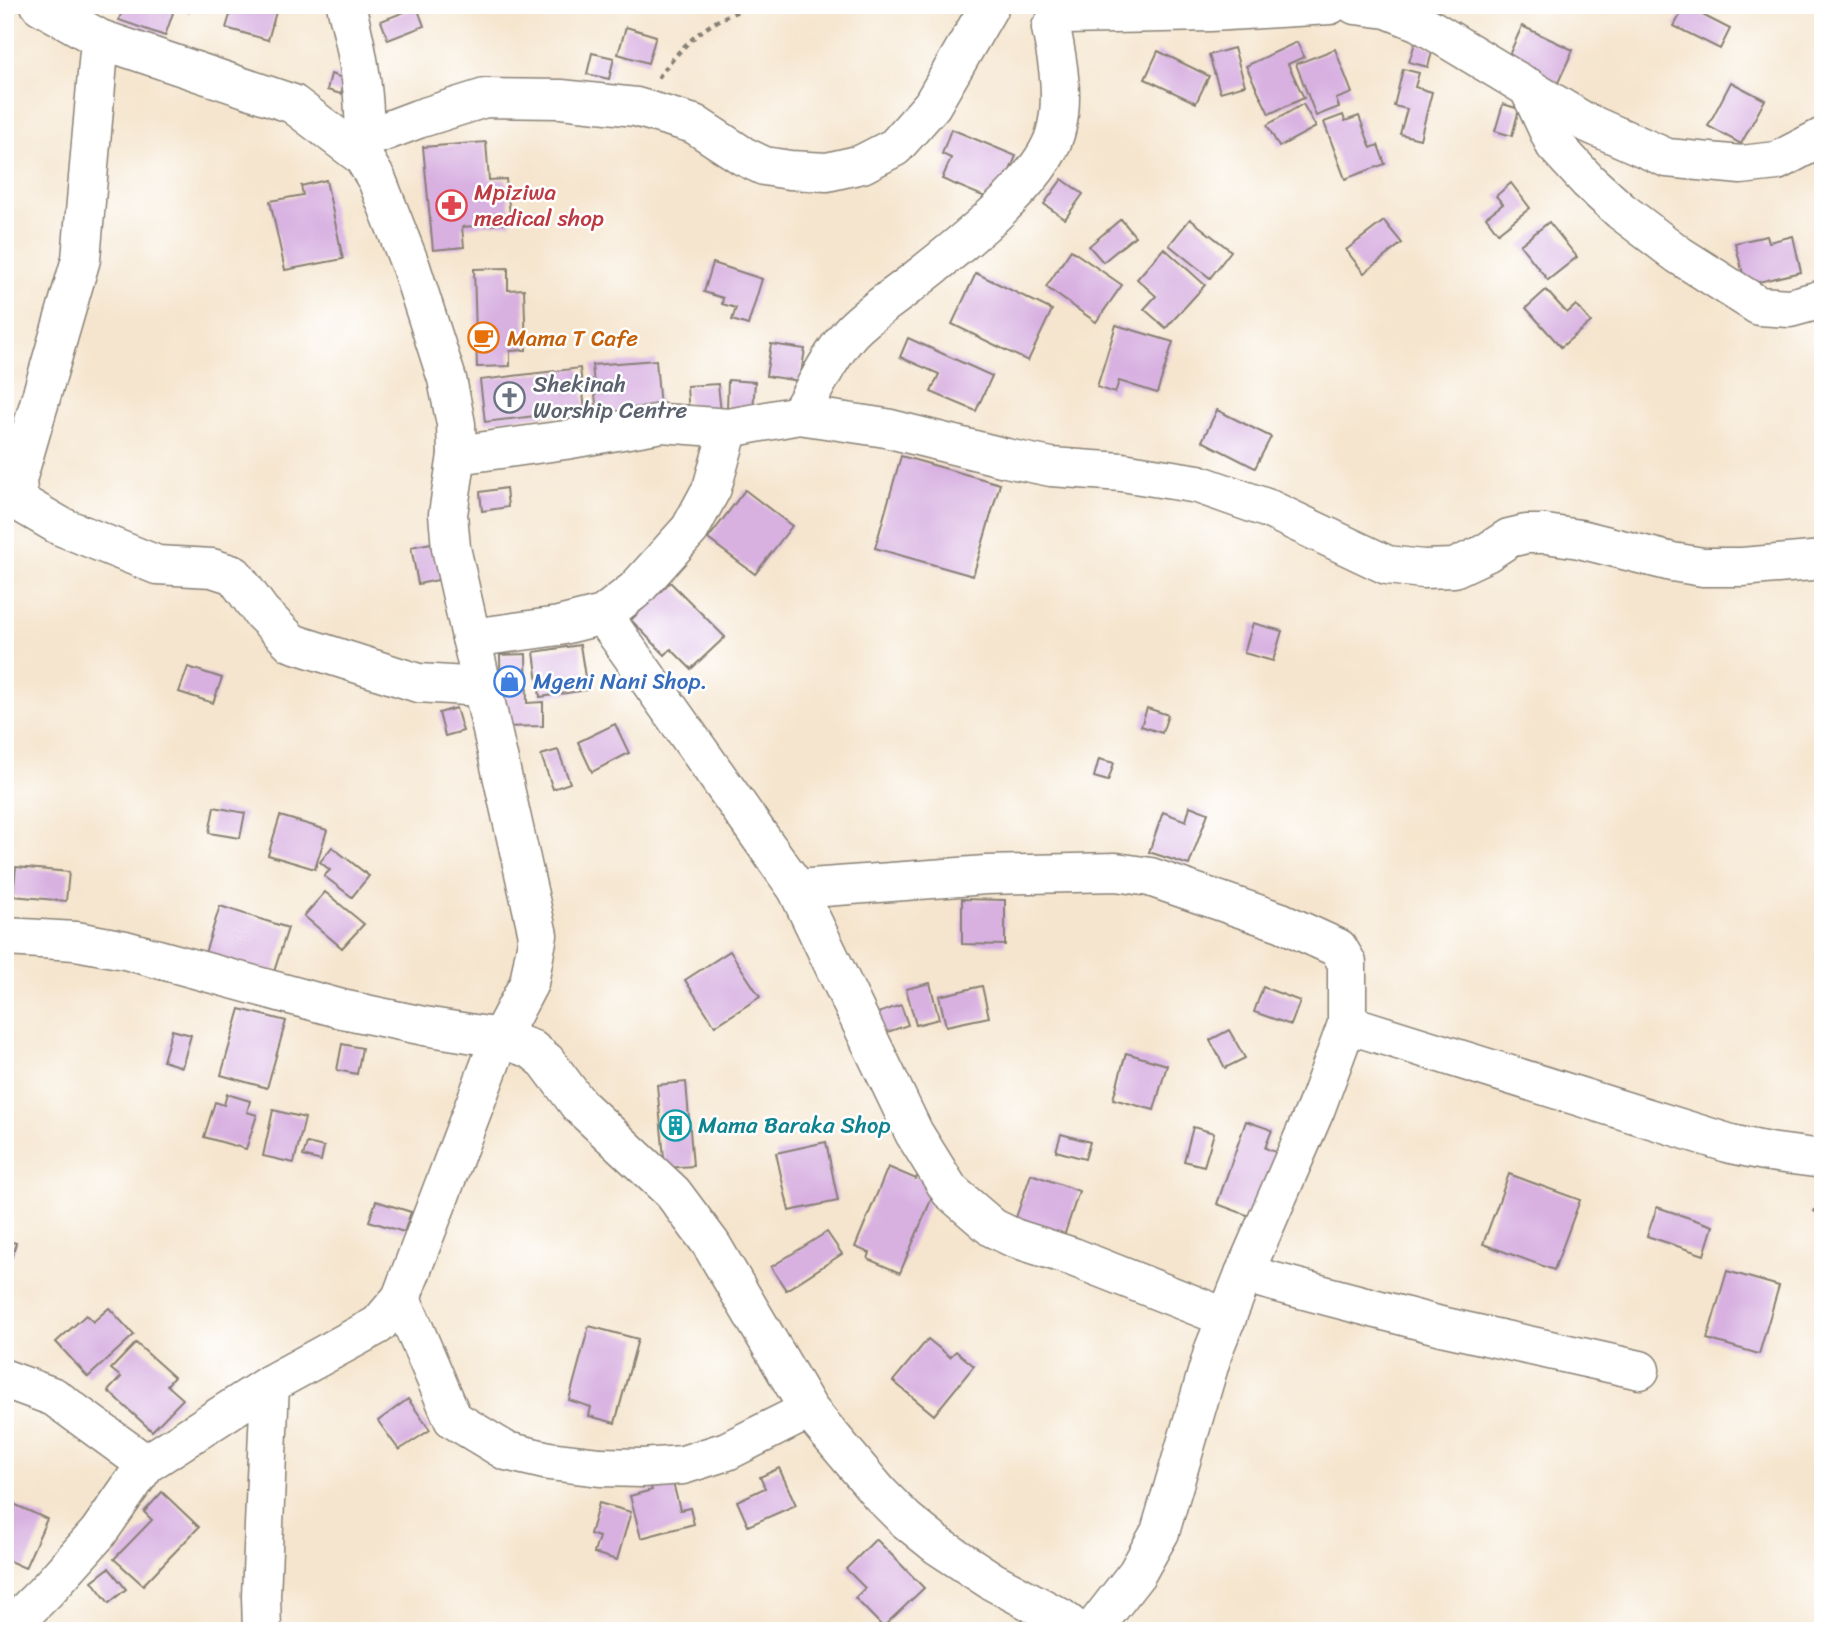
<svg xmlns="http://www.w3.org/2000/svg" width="1828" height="1636" font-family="Sriracha,sans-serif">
<rect width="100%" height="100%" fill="#fff"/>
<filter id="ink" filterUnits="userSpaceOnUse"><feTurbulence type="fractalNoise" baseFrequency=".0143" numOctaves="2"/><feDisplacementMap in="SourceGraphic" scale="14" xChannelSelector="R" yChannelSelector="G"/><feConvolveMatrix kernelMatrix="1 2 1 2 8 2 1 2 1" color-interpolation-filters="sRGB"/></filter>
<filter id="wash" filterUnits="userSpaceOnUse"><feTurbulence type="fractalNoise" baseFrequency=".00686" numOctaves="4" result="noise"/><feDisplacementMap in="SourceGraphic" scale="28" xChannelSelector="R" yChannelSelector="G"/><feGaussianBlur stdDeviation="1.57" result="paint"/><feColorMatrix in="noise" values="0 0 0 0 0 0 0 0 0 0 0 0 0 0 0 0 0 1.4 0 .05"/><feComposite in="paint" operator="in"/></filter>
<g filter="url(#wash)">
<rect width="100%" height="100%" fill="#f5e5ce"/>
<g id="blocks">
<g fill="#d8b1e1">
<polygon points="124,5 191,5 189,12 175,7 165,36 119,20"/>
<polygon points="233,5 278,5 268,40 226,28"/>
<polygon points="1685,6 1730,29 1720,49 1674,26"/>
<polygon points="417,7 424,26 388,40 381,21"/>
<polygon points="1522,26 1573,50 1556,87 1505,64"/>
<polygon points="626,27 656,36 648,63 618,54"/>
<polygon points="1297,42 1304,57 1288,64 1304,98 1269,114 1246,66"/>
<polygon points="1415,43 1433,48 1428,67 1409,62"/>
<polygon points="1234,48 1245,85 1220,92 1209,55"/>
<polygon points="1335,49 1352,93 1336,99 1339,107 1316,116 1296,64"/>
<polygon points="1158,51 1209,76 1196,103 1145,79"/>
<polygon points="592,53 614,58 609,79 587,74"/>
<polygon points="1403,69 1419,73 1415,87 1432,92 1420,139 1400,134 1407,109 1394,106"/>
<polygon points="331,74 345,79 341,94 327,90"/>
<polygon points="1731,82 1765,100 1741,144 1708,126"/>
<polygon points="1303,104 1316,127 1279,147 1267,125"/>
<polygon points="1503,104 1519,109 1512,136 1495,131"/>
<polygon points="1343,115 1345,121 1359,116 1371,148 1378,145 1385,164 1345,179 1324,122"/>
<polygon points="951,129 1016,156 997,202 942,179 951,158 942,154"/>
<polygon points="486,142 489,180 506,179 511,223 462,227 464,247 433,250 423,147"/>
<polygon points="1062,179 1083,194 1065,219 1044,204"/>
<polygon points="326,180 343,259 285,270 270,201 303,195 301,186"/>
<polygon points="1511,183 1530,208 1498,233 1486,217 1503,204 1496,196"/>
<polygon points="1121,219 1135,236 1103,262 1089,246"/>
<polygon points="1190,219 1231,251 1210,278 1169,245"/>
<polygon points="1384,221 1402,243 1364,273 1346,250"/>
<polygon points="1549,222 1577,257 1548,280 1520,245"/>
<polygon points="1767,236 1769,242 1793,236 1801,272 1746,285 1735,243"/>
<polygon points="1164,248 1205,285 1166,328 1144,309 1156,296 1137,279"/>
<polygon points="1071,250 1122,285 1096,322 1046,287"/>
<polygon points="713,263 762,279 748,325 732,320 736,308 722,304 723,298 704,292"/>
<polygon points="508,268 508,290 524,289 526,350 510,351 510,366 477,367 474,269"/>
<polygon points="976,273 1052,310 1028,361 952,324"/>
<polygon points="1546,290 1567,313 1576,305 1591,322 1561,347 1526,308"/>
<polygon points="1116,325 1173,342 1157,393 1119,381 1115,393 1097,387"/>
<polygon points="908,338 992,376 976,411 931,392 939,374 900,357"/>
<polygon points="771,344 805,349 800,381 766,376"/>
<polygon points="656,360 660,408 597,414 592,365"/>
<polygon points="580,368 585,410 485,422 480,380"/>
<polygon points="728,380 755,382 753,410 727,409"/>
<polygon points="718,384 721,413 689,416 687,386"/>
<polygon points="1217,410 1271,437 1255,468 1202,441"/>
<polygon points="901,456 1000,484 973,576 875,548"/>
<polygon points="506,488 508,507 482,511 480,492"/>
<polygon points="745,490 792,526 755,574 708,539"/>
<polygon points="436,542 443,579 418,584 411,547"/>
<polygon points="670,582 725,637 691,669 671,649 665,655 631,620"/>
<polygon points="1253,623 1282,631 1273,661 1244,653"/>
<polygon points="580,645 587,690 540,697 534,652"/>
<polygon points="526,654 527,703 543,702 543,726 501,727 500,655"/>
<polygon points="188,667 222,678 213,703 179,692"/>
<polygon points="456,708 463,731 445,736 439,713"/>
<polygon points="1147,708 1168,715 1162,733 1141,726"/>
<polygon points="615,724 629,753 592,772 578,742"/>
<polygon points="558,750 570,783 553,789 541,755"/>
<polygon points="1099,759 1114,763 1108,781 1094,777"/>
<polygon points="1190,806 1208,813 1189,865 1149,852 1163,812 1186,821"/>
<polygon points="214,807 245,813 240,838 209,833"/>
<polygon points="280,816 327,830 315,869 268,855"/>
<polygon points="332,847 369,876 352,897 324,876 330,870 320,862"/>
<polygon points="16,867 69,872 66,901 13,896"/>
<polygon points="325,892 364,924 342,948 304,916"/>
<polygon points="962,899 1005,900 1005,945 962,944"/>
<polygon points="220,906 288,928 271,981 203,959"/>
<polygon points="730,951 760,997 715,1026 685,980"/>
<polygon points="930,983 939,1019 916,1025 906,989"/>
<polygon points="982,986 989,1017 946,1026 939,996"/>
<polygon points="1263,987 1300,1001 1291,1025 1254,1012"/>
<polygon points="901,1005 908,1025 876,1036 869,1016"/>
<polygon points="240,1009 286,1021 267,1088 221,1075"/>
<polygon points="172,1030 191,1035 182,1067 163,1061"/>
<polygon points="1229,1030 1245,1058 1225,1068 1210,1040"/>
<polygon points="342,1044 362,1048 357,1074 337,1070"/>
<polygon points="1126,1053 1167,1065 1154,1110 1113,1099"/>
<polygon points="686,1082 693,1166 665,1168 657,1085"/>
<polygon points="227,1094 250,1101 247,1112 257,1115 246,1149 204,1137 215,1102 224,1105"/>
<polygon points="273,1110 305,1118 294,1163 263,1156"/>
<polygon points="1246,1121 1272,1130 1265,1148 1278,1153 1255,1218 1217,1204"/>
<polygon points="1193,1127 1214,1133 1204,1166 1184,1161"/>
<polygon points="1061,1134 1090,1142 1085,1159 1056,1151"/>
<polygon points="826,1142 838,1201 789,1211 776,1153"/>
<polygon points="307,1143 324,1147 321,1161 303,1156"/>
<polygon points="888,1167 916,1179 919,1172 939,1181 900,1273 868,1259 870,1253 855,1247"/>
<polygon points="1031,1174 1079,1191 1060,1248 1011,1232"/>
<polygon points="1509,1174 1580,1200 1554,1270 1483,1244"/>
<polygon points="376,1201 411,1212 404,1232 369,1221"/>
<polygon points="1823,1201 1823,1219 1814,1211"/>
<polygon points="1657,1207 1713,1226 1704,1255 1647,1236"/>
<polygon points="827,1232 842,1254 786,1290 771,1267"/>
<polygon points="5,1240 16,1243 6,1276 5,1276"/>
<polygon points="1727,1271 1779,1286 1759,1354 1707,1339"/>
<polygon points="109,1308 134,1335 88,1377 56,1342 86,1315 93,1322"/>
<polygon points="589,1326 638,1339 615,1423 589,1416 591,1407 569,1400"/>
<polygon points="928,1339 950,1357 956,1351 974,1366 934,1415 893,1381"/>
<polygon points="136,1343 174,1377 167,1385 183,1399 152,1431 108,1391 121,1377 111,1369"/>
<polygon points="408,1399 430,1430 399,1450 378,1421"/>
<polygon points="779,1468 796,1505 748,1526 737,1501 765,1488 760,1477"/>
<polygon points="671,1475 680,1510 690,1508 694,1524 641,1538 630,1496 652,1490 649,1481"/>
<polygon points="162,1492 199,1527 143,1585 114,1559 152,1520 144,1512"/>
<polygon points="7,1501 47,1519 25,1568 5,1559 5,1505"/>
<polygon points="599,1503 631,1512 617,1560 594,1553 599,1537 590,1534"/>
<polygon points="876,1539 924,1588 883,1627 855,1598 865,1588 846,1569"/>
<polygon points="109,1568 126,1589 109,1603 92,1581"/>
</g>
</g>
</g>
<g filter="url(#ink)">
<use href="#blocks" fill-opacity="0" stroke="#888075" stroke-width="2"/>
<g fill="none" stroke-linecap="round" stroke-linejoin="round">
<defs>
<g id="minor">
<polyline points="1355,5 1387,9 1419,22 1583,121 1667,158 1741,165 1777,161 1823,137"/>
<polyline points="100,39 81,259 17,480 19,502 60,526 157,565 212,568 234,575 261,612 292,643 418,683 482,687"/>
<polyline points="1528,87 1555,145 1588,181 1621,211 1679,255 1759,306 1790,308 1823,299"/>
<polyline points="365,139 418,119 485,98 561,99 636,107 694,124 743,156 764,166 790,170 827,172 862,164 895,147 932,105 990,5"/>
<path d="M799,415C815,388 829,357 850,333C864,317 890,300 908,286C949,254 1041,184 1055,134C1065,101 1058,61 1051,28L1059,17L1065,15L1210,12L1330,5"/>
<polyline points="457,455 565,440 662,423 729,428 799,415 886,428 1006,458 1051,467 1122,472 1198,484 1269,509 1387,565 1423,569 1454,568 1486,553 1509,538 1526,534 1546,534 1580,539 1672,562 1703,567 1742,567 1823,560"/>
<polyline points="603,615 797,889 914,1133 950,1191 993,1228 1014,1238 1073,1257 1227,1318"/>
<polyline points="471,638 559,626 603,615 635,590 690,529 712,488 729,428"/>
<polyline points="797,889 986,875 1116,872 1150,877 1281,922 1338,948 1347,963 1347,1024 1316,1108 1244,1274 1214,1349 1160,1532 1137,1573 1092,1631"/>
<polyline points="5,937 76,941 125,950 342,1009 424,1026 500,1038 531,1049 546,1061 579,1105 673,1193 711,1244 809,1410 880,1494 906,1520 937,1545 992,1581 1061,1618 1078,1631"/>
<polyline points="1347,1024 1731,1144 1769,1152 1823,1159"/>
<polyline points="1244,1274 1441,1326 1640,1370"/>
<polyline points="401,1298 453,1419 506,1451 549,1461 600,1467 642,1468 683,1465 727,1451 809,1410"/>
<polyline points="5,1379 54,1397 146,1464"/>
<polyline points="6,1631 46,1591 98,1533 146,1464 270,1384 378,1325 401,1298 500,1038 529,983 538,935 451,548 448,514 457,455 456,424 447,379 411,267 377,180 363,157 293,104 100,39 40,5"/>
<polyline points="262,1631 261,1596 270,1384"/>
</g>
<path id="tertiary" d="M346,5C359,55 368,106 363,157"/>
</defs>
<use href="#minor" stroke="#888075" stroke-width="41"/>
<use href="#tertiary" stroke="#888075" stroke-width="41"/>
<path stroke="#888075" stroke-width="4.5" stroke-dasharray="5 5" stroke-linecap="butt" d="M658,78C686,40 710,19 755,5"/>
<use href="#minor" stroke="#fff" stroke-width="38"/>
<use href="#tertiary" stroke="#fff" stroke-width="38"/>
</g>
</g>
<defs>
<symbol id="pharmacy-ring" viewBox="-11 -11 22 22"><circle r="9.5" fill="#fff" stroke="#e0444e" stroke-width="1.5"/><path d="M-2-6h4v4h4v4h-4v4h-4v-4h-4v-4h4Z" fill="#e0444e"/></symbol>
<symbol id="cafe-ring" viewBox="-11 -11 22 22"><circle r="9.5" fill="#fff" stroke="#e8710a" stroke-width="1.5"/><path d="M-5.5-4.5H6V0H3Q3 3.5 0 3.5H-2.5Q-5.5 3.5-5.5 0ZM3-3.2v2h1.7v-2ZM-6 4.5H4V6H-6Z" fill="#e8710a"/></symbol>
<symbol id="church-ring" viewBox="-11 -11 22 22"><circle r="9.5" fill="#fff" stroke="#6b7280" stroke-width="1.5"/><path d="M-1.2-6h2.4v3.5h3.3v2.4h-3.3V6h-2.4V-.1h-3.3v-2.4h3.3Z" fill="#6b7280"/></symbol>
<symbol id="shop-ring" viewBox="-11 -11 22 22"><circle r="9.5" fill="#fff" stroke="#3f7fe0" stroke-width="1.5"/><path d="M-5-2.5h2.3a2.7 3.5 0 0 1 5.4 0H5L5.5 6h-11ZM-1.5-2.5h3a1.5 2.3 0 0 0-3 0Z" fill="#3f7fe0"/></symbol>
<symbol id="building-ring" viewBox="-11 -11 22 22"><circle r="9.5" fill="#fff" stroke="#0f9aa8" stroke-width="1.5"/><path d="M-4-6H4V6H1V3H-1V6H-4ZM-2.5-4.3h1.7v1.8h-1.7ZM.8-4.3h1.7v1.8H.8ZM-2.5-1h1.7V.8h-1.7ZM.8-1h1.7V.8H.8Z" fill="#0f9aa8"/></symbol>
</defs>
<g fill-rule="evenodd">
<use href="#pharmacy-ring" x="434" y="188" width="35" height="35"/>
<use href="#cafe-ring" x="466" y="320" width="35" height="35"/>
<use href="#church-ring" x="492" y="380" width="35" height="35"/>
<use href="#shop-ring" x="492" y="664" width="35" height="35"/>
<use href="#building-ring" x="658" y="1108" width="35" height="35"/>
</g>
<g text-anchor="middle" stroke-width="5" stroke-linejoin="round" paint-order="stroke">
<g font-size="23" fill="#be3a42" stroke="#fff" text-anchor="start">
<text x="474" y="200">Mpiziwa<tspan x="474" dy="26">medical shop</tspan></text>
</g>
<g font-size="23" fill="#c56008" stroke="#fff" text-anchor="start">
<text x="507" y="346">Mama T Cafe</text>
</g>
<g font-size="23" fill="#5b616d" stroke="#fff" text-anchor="start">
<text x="533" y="392">Shekinah<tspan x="533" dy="26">Worship Centre</tspan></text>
</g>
<g font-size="23" fill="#366cbe" stroke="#fff" text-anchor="start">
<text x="533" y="689">Mgeni Nani Shop.</text>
</g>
<g font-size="23" fill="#0d838f" stroke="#fff" text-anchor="start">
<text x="698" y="1133">Mama Baraka Shop</text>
</g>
</g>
<rect width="1828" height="1636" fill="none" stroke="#fff" stroke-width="28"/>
</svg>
